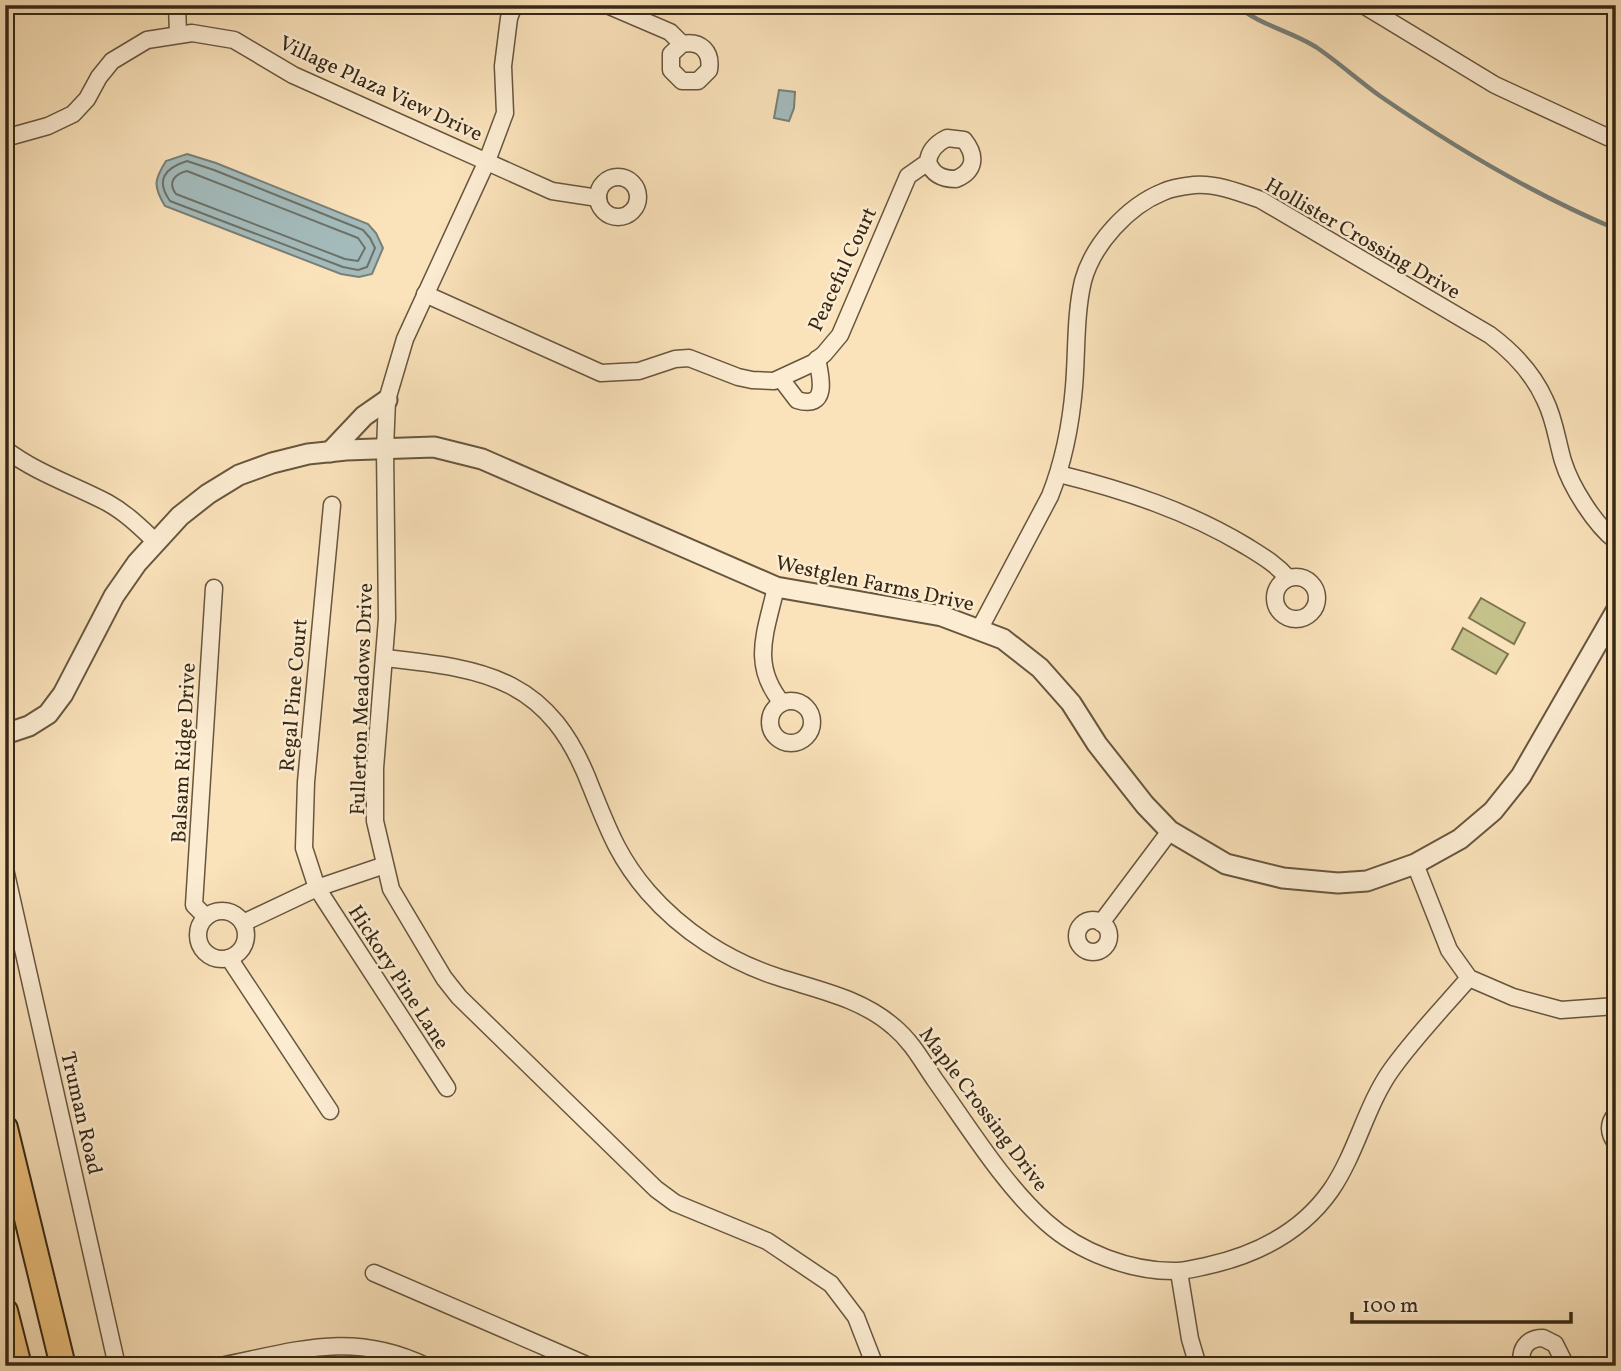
<svg xmlns="http://www.w3.org/2000/svg" width="1621" height="1371" font-family="Vollkorn,serif">
<rect width="100%" height="100%" fill="#fae2ba"/>
<filter id="stains"><feTurbulence type="fractalNoise" baseFrequency=".00286" numOctaves="4"/><feColorMatrix values="0 0 0 0 .2 0 0 0 0 .09 0 0 0 0 .02 0 0 0 .5 -.17"/></filter>
<radialGradient id="worn" r=".72"><stop offset=".6" stop-color="#630" stop-opacity="0"/><stop offset="1" stop-color="#630" stop-opacity=".3"/></radialGradient>
<g fill="#c5c18b" stroke="#7e7450" stroke-width="2">
<polygon points="1481,598 1525,623 1514,644 1469,618"/>
<polygon points="1463,628 1508,654 1496,674 1452,649"/>
</g>
<g fill="#a4bbbb" stroke="#788079" stroke-width="2">
<polygon points="779,90 795,92 794,108 789,121 774,118"/>
<path d="M187,154L216,163L368,224L376,233L383,248L372,274L359,277L341,274L165,206C153,186 154,180 166,161Z"/>
</g>
<g fill="none" stroke-linecap="round" stroke-linejoin="round">
<g stroke="#6d7268" stroke-width="2">
<path d="M187,161L214,170L363,230L370,238L375,248L367,267L358,270L343,267L170,201C155,180 165,168 187,161Z"/>
<path d="M187,171L358,238L365,248L358,261L345,259L176,194C167,182 175,174 187,171Z"/>
</g>
<path stroke="#788079" stroke-width="4.5" d="M1236,5C1259,25 1291,31 1316,47C1338,62 1358,80 1380,96C1454,147 1532,194 1616,229"/>
<defs>
<g id="minor">
<polyline points="177,5 178,34"/>
<polyline points="514,5 509,18 503,66 505,113 487,161 405,339 387,400 385,449 387,619 375,768 375,821 391,889 444,978 459,997 656,1189 675,1203 767,1241 831,1284 856,1317 875,1366"/>
<path d="M607,5L670,32L682,44C701,40 712,52 709,70L698,81H682L671,70V54L682,44"/>
<polyline points="1363,5 1495,85 1616,141"/>
<polyline points="5,138 48,126 73,114 87,99 99,77 112,61 147,40 192,33 234,40 293,75 552,191 598,198"/>
<circle cx="618" cy="197" r="20"/>
<path d="M425,294L601,373L639,371L675,359L689,358L738,377L752,380L774,381L813,363L824,354L840,335L908,176L928,162C929,150 937,143 947,138L964,140C977,156 975,171 956,179C942,179 933,175 928,162"/>
<path d="M781,379L797,400C829,410 821,377 817,359"/>
<path d="M5,449C36,473 74,485 108,503C126,513 140,527 155,541"/>
<path d="M1059,474C1124,490 1188,511 1246,546C1262,556 1276,564 1288,578"/>
<polyline points="332,505 306,782 304,848 317,888 447,1088"/>
<circle cx="1296" cy="598" r="21"/>
<path d="M776,587C766,632 750,664 782,703"/>
<path d="M980,628L1050,496C1063,463 1071,423 1074,387C1077,352 1075,315 1083,281C1093,244 1128,206 1163,192C1171,188 1185,186 1194,185C1216,183 1241,193 1261,200L1490,335C1514,353 1533,373 1545,400C1555,420 1557,441 1563,461C1571,487 1595,525 1616,541"/>
<path d="M385,658C489,669 550,679 591,787C608,829 618,857 648,892C682,931 728,961 778,977C818,990 861,998 894,1027C912,1042 922,1061 935,1080C968,1126 1004,1185 1046,1222C1079,1252 1131,1272 1177,1271C1186,1271 1197,1268 1206,1266C1256,1255 1301,1233 1331,1190C1357,1152 1366,1105 1392,1069C1415,1037 1443,1008 1469,978"/>
<circle cx="791" cy="722" r="21"/>
<polyline points="1415,864 1449,950 1469,978 1513,997 1561,1010 1616,1006"/>
<polyline points="5,869 117,1366"/>
<circle cx="222" cy="935" r="24"/>
<polyline points="206,917 194,905 214,588"/>
<circle cx="1093" cy="936" r="16"/>
<polyline points="243,923 317,888 385,865"/>
<polyline points="1101,923 1170,831"/>
<polyline points="229,958 330,1111"/>
<path d="M1616,1114C1608,1123 1608,1133 1616,1143"/>
<polyline points="1179,1272 1190,1339 1198,1366"/>
<polyline points="374,1273 589,1366"/>
<path d="M221,1366C296,1351 352,1330 426,1366"/>
<path d="M1522,1366C1519,1350 1526,1338 1543,1338L1555,1344L1566,1366"/>
</g>
<g id="tertiary">
<polyline points="330,452 364,416 387,400"/>
<polyline points="5,734 29,726 48,714 63,694 114,596 137,563 180,516 208,494 239,475 272,463 308,454 346,450 434,447 482,459 776,587 942,616 1003,639 1040,668 1071,703 1097,744 1145,805 1170,831 1226,864 1283,878 1338,883 1367,881 1415,864 1460,839 1493,811 1521,776 1616,611"/>
</g>
<g id="trunk">
<polyline points="5,1128 63,1366"/>
<polyline points="5,1311 19,1366"/>
</g>
</defs>
<use href="#minor" stroke="#67563e" stroke-width="19"/>
<use href="#tertiary" stroke="#67563e" stroke-width="23"/>
<use href="#trunk" stroke="#362815" stroke-width="28"/>
<use href="#minor" stroke="#fcecd2" stroke-width="16"/>
<use href="#tertiary" stroke="#fcecd2" stroke-width="19"/>
<use href="#trunk" stroke="#edc17d" stroke-width="24"/>
</g>
<g text-anchor="middle" stroke-width="5" stroke-linejoin="round" paint-order="stroke">
<g font-size="21" fill="#362815" stroke="#fcecd2">
<text transform="translate(381 88) rotate(25)" y="7">Village Plaza View Drive</text>
<text transform="translate(1363 238) rotate(30)" y="7">Hollister Crossing Drive</text>
<text transform="translate(842 269) rotate(-65)" y="7">Peaceful Court</text>
<text transform="translate(875 583) rotate(12)" y="7">Westglen Farms Drive</text>
<text transform="translate(293 695) rotate(-85)" y="7">Regal Pine Court</text>
<text transform="translate(361 699) rotate(-88)" y="7">Fullerton Meadows Drive</text>
<text transform="translate(183 753) rotate(-87)" y="7">Balsam Ridge Drive</text>
<text transform="translate(399 977) rotate(57)" y="7">Hickory Pine Lane</text>
<text transform="translate(984 1109) rotate(53)" y="7">Maple Crossing Drive</text>
<text transform="translate(82 1113) rotate(77)" y="7">Truman Road</text>
</g>
</g>
<rect width="1621" height="1371" fill="none" stroke="#fae2ba" stroke-width="28"/>
<rect x="7" y="7" width="1607" height="1357" fill="none" stroke="#362815" stroke-width="3.5"/>
<rect x="14" y="14" width="1593" height="1343" fill="none" stroke="#362815" stroke-width="2"/>
<path d="M1352 1312v10h219v-10" fill="none" stroke="#362815" stroke-width="3.5"/>
<text x="1362" y="1312" font-size="21" fill="#362815" stroke="#fcecd2" stroke-width="5" paint-order="stroke">100 m</text>
<rect width="100%" height="100%" filter="url(#stains)"/>
<rect width="100%" height="100%" fill="url(#worn)"/>
</svg>
